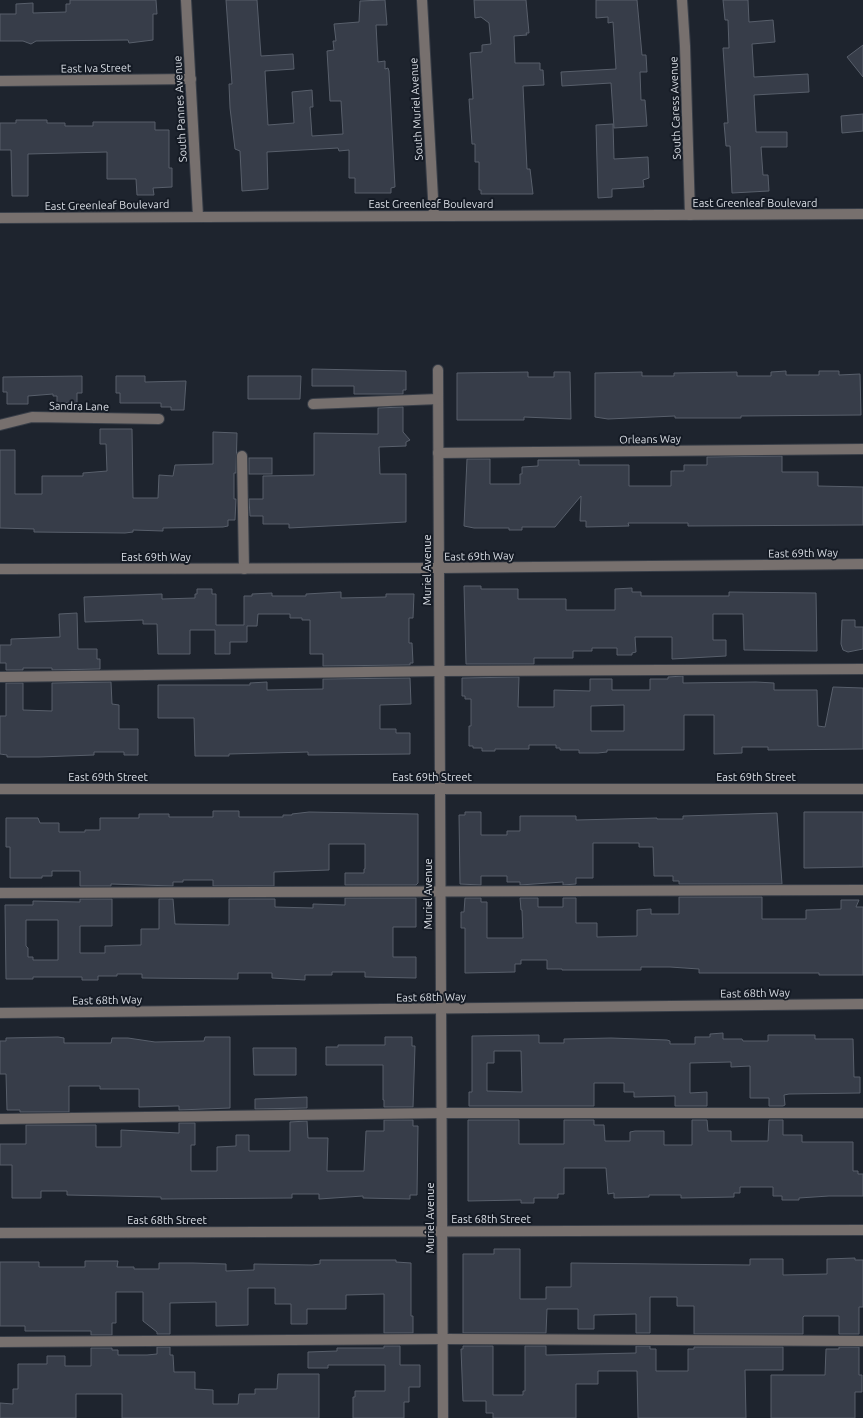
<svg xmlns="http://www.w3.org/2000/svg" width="863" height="1418" font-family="Ubuntu,sans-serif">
<rect width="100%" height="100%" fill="#1e242e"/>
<g fill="#373d49" stroke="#585f6b" fill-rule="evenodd">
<polygon points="70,0 156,0 157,14 153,14 153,40 129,43 128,40 36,41 31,44 23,41 0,41 0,14 16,14 16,4 33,3 33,13 66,12 66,4 70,4"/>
<polygon points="226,0 257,0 261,56 293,54 294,69 265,71 268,125 294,123 292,92 312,90 313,107 310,107 312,136 343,134 341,101 330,101 327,51 334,50 333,41 336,41 334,24 359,22 360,1 385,0 387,25 376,25 378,62 385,61 385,69 388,68 389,71 395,187 391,188 391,193 355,193 355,178 349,178 349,150 339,151 338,148 267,152 268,189 242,191 240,151 235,149 230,108 229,84 232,84"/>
<polygon points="474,0 526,0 529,33 526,33 527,35 514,36 515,63 540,63 540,70 543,70 544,85 523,86 527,169 530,169 533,194 481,194 481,190 479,190 479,162 475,162 475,144 472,144 469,99 473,99 470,53 482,52 482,45 491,44 489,23 481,17 475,18"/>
<polygon points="596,0 637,0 642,55 646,55 647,72 640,72 641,100 645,100 647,126 614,128 611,83 562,86 561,72 616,69 613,22 608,23 608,17 596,18"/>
<polygon points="723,0 748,0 749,22 773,20 775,42 752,44 754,77 808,74 809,92 754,95 756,132 787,132 787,147 761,147 763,175 768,175 769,191 732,193 730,146 726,146 724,123 728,123 723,48 729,48 728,20 725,20"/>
<polygon points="863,45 863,77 847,57"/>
<polygon points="863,114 863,131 842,133 841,116"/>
<polygon points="16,120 47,120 47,123 65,123 65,126 93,126 93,122 155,122 155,130 169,130 169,168 172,168 172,187 153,188 154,195 137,195 136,179 107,179 107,152 28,154 28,196 12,196 11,150 0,150 0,123 16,123"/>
<polygon points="613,124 614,159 648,157 649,178 643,180 644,187 612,189 612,197 598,198 596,125"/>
<polygon points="312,369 406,371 406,390 403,390 403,394 354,394 354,386 312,386"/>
<polygon points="786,371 786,375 819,375 819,371 839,371 839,375 860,374 861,415 741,416 741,418 675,418 675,416 608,419 595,417 595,373 642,372 642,376 674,376 674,373 737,372 737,376 771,376 771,372"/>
<polygon points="528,372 528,377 554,377 554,372 570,372 571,419 524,417 524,420 457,420 457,373"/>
<polygon points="82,376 82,393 77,393 77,403 57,403 57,396 53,396 53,394 28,396 28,404 7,404 7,392 3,392 3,377"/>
<polygon points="116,376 145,376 145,382 186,381 184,410 171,410 171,407 161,407 161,403 120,403 120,393 116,393"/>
<polygon points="248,376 301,376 300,399 248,399"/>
<polygon points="403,407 403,432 410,440 406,442 406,446 379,447 380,474 406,474 406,522 289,528 289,524 263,524 263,516 250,516 249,499 263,499 263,476 314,475 314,433 378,434 378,408"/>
<polygon points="100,429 132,429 133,498 158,498 159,475 173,476 175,465 213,464 213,432 237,433 236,473 234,473 234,499 236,499 235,520 228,520 228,526 223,527 163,528 163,531 133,530 133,532 125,533 34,532 34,529 0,528 0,450 15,450 15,494 42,494 42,476 83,476 83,473 107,471 106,444 100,444"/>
<polygon points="782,456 782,472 818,472 818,486 863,487 863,525 688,526 688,523 628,523 629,526 586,527 586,521 580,521 581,496 555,527 522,527 522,530 509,530 509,528 474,528 464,526 467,459 490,459 490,484 520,484 520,474 522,474 522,467 538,466 538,460 579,460 579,465 629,465 629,486 671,486 671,471 684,471 684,465 707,465 707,457"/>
<rect x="249" y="458" width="23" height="16"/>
<polygon points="464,586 481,586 481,589 518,589 518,599 566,599 566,610 615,610 615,589 632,588 632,592 641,592 641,596 729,596 729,592 816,593 817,651 744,650 743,614 713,614 713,640 726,640 726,656 672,659 672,637 635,637 636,652 632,653 632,655 617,655 617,648 592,648 592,651 573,651 573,658 534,658 534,664 466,664"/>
<polygon points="197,589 212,589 212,594 216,594 216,625 244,625 244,596 252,596 252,594 272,593 272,596 306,596 306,594 341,592 341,598 386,597 386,594 414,594 413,618 409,618 409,643 412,643 413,663 410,663 410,665 323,666 323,654 310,654 310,620 302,620 302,618 290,618 290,614 258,614 257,626 247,626 247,642 230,642 230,654 215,654 215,630 190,630 190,654 158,654 157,624 143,624 143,620 85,622 84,597 162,594 162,599 195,598 195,594 197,594"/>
<polygon points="77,613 78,649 97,649 97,659 100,659 100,669 52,670 52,668 23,668 23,670 6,670 6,663 0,663 0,645 11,645 11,639 60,637 59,614"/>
<polygon points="842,620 855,620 855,627 863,627 863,649 848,652 843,650 841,644"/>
<path d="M683,676V683L756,682L774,683V690H817L818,726L825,727L833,687L863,688V749L768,750V747H742V753L714,754V715H684V750H607V752L598,753H579V750H560V748H556V745H529V749H495V751H482V748H473V746H469V726H471V699H465V696H462V678L519,677L518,707H554V690L590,691V679H612V690H650V679H668V677ZM624,705V731H591V706Z"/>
<polygon points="410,678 411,704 380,705 380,729 396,729 396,733 410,733 410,754 315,755 308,755 308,752 229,754 229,756 195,756 194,718 158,718 158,685 250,685 250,683 267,682 267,690 323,689 323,679"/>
<polygon points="111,682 112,704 119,705 119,729 138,729 138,755 124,755 124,752 94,752 94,755 39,757 7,757 7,755 0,754 0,716 6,716 6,683 23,683 23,710 52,711 52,683"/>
<polygon points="213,811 239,811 239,817 283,817 283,815 292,815 292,814 309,812 418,814 418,883 416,885 345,885 345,873 364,873 364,869 365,869 365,844 329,844 329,870 274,872 274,886 213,886 213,880 183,880 183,882 173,882 173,886 111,884 111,886 80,886 80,871 52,871 52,876 42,876 42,878 10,878 10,847 6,847 6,818 38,818 40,823 59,823 59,832 85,832 85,830 100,830 100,818 139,818 139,814 169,814 169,817 213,817"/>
<polygon points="465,812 481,812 481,835 507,835 507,831 520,831 520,816 576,816 576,820 657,818 657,819 683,819 683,816 777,813 782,884 679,884 679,881 673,881 673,876 654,876 653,847 639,847 639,843 593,843 593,878 576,878 576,884 563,885 563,882 520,885 520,882 507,882 507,876 481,876 481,885 460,884 459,815 465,815"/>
<polygon points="804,812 863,812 863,867 804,868"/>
<polygon points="679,897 762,897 762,919 806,919 806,910 841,909 841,900 859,900 856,907 863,907 863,975 819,975 819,973 699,973 699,969 670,967 641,967 641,970 562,970 562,969 547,969 547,960 521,960 521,964 515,964 515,972 465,973 465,928 461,928 461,912 464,912 465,898 481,898 481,902 487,902 487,938 523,938 522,910 521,910 520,898 538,898 538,907 563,907 563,898 576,898 576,923 597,923 597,937 637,936 637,910 651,909 651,914 679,914"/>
<path d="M345,898H416V927H393V957H416V978L365,977V972H332V975H305V980L272,978V973H238V979L142,978V974H117V976H98V980H82V977H33V979H6L5,905H33V901L80,902V899H112V926H80V953H105V946L141,945V929H159V899H173L175,924L229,925V899H275V907L313,908V904L345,905ZM26,920H58V960H33V957H28V948L26,946Z"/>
<path d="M723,1033V1039H742L743,1041H768V1035H815V1039H853L854,1077H860V1093L789,1094L784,1095L785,1105L783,1106H769V1098H750V1066L731,1067V1062L690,1063V1093L707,1092V1106H675V1096L634,1097V1092H624V1083H594V1106H469V1092H472V1036L539,1035V1043H564V1039L611,1038L667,1040L670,1041V1044H695V1037H710V1034ZM494,1051H521L522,1092L487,1091V1063H494Z"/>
<polygon points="58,1037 64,1038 64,1043 111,1043 112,1038 128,1038 155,1042 204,1041 205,1037 230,1037 230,1108 179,1110 179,1106 177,1106 139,1107 139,1089 100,1089 100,1086 69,1086 69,1112 20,1112 20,1110 7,1110 6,1074 0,1074 0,1041 6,1041 6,1038"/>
<polygon points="385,1037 412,1037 412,1046 415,1046 413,1107 384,1107 384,1100 383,1100 383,1065 326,1065 326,1047 338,1047 338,1045 385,1045"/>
<polygon points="253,1048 296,1048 296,1075 254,1075"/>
<polygon points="307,1097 307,1108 255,1109 255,1099"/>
<polygon points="384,1120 413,1120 413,1126 418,1126 417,1195 410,1195 410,1199 363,1198 363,1196 319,1199 319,1194 292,1194 292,1198 161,1199 161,1197 67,1195 67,1191 41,1191 41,1198 12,1198 12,1165 0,1165 0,1144 26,1144 26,1125 96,1125 96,1147 121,1147 121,1130 179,1133 179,1123 195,1123 195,1145 191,1145 191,1171 217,1171 217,1147 236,1146 236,1135 249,1135 249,1151 290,1151 290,1122 307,1121 308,1138 328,1138 327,1171 364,1171 366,1131 384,1131"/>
<polygon points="468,1120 519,1120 519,1144 564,1144 564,1120 594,1120 594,1125 604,1125 605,1141 630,1141 630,1132 635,1131 664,1131 664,1145 692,1145 692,1120 707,1120 708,1131 731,1131 731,1141 768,1141 769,1120 783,1120 783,1135 802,1135 802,1142 853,1142 853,1171 858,1171 858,1174 863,1174 863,1196 829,1196 799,1198 799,1200 782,1200 782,1196 773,1196 773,1187 740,1187 740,1193 734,1193 734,1197 681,1198 681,1195 649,1195 649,1197 614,1198 614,1193 608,1194 606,1168 564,1168 564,1194 558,1194 558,1198 534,1198 534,1203 521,1203 521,1200 468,1201"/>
<polygon points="494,1249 520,1249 520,1299 546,1299 546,1287 571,1287 571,1263 750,1265 750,1259 783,1259 783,1275 827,1274 827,1259 855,1258 855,1260 863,1260 863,1307 859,1307 859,1334 839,1334 839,1316 804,1316 803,1317 803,1334 694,1334 694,1306 677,1306 677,1297 650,1297 650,1333 636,1333 636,1314 594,1315 594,1329 578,1329 578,1309 547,1309 546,1333 463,1333 463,1254 494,1254"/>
<polygon points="320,1260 396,1260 396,1262 411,1263 411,1316 413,1316 413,1333 384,1333 384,1294 346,1295 346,1309 307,1309 307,1324 291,1324 291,1304 275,1304 275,1288 248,1288 248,1325 216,1326 216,1302 170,1303 170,1334 157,1334 157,1332 143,1321 143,1292 116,1292 116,1323 112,1323 112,1335 91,1335 91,1331 25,1331 25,1326 0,1326 0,1262 39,1262 39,1267 85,1267 85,1261 118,1261 117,1267 134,1267 134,1269 159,1269 159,1263 193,1263 226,1264 226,1271 254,1270 254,1264 312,1265 320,1264"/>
<polygon points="384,1346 400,1346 400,1365 420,1365 420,1387 409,1387 409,1402 404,1402 404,1418 353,1418 353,1397 355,1397 355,1391 385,1391 385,1365 328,1365 328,1368 308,1368 308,1352 337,1351 337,1348 384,1348"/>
<polygon points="463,1346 493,1346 493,1395 523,1395 523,1391 525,1391 525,1346 546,1346 546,1355 636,1353 636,1346 650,1346 650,1349 656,1349 656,1371 688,1371 688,1349 694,1349 694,1347 783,1347 783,1370 745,1370 746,1418 638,1418 637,1371 598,1371 598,1384 576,1384 576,1418 493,1418 493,1413 486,1413 486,1401 463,1401 461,1349 463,1349"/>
<polygon points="157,1347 170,1347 170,1355 173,1355 174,1372 195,1372 195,1389 213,1390 213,1404 238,1404 239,1394 255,1394 255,1389 277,1389 278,1374 319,1374 319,1418 122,1418 122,1394 76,1394 76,1418 0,1418 0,1403 13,1404 13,1389 18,1389 18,1364 47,1364 47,1356 65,1356 65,1366 91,1366 91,1348 112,1348 112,1350 118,1350 118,1355 147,1355 157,1354"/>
<polygon points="839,1347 859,1347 859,1375 862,1375 862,1392 855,1392 855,1418 771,1418 771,1375 825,1375 826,1349 839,1349"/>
</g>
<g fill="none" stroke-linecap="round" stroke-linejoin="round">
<defs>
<g id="minor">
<polyline points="186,0 198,216"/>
<polyline points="422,0 434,216"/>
<polyline points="682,0 685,46 690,215"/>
<polyline points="0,81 191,79"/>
<polyline points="0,218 863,214"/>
<polyline points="438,370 443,1418"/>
<polyline points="313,404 438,399"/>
<polyline points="0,425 32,417 159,419"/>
<polyline points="438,453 863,449"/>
<polyline points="242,456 244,569"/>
<polyline points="0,569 439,568 863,564"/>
<polyline points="0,677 439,671 863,669"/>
<polyline points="0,789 863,789"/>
<polyline points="0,893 863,890"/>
<polyline points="0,1013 863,1004"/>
<polyline points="0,1119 441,1113 863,1113"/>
<polyline points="0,1233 863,1230"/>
<polyline points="0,1342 443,1339 863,1341"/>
</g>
</defs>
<use href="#minor" stroke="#383e48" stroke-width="12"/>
<use href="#minor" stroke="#77706e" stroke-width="10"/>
</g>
<g text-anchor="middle" stroke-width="4" stroke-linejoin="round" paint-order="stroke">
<g font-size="11" fill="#dbdfe6" stroke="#151b25">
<text transform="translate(96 68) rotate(-1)" y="4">East Iva Street</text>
<text transform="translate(675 108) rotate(-92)" y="4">South Caress Avenue</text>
<text transform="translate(180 109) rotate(-93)" y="4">South Pannes Avenue</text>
<text transform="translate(416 109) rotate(-93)" y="4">South Muriel Avenue</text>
<text x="755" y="207">East Greenleaf Boulevard</text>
<text x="431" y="208">East Greenleaf Boulevard</text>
<text transform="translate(107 205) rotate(-1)" y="4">East Greenleaf Boulevard</text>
<text transform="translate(79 406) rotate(1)" y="4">Sandra Lane</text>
<text transform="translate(650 439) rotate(-1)" y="4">Orleans Way</text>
<text transform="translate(803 553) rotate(-1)" y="4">East 69th Way</text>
<text transform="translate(479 556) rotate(-1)" y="4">East 69th Way</text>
<text x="156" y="561">East 69th Way</text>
<text transform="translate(427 570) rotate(-90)" y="4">Muriel Avenue</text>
<text x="108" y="781">East 69th Street</text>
<text x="432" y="781">East 69th Street</text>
<text x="756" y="781">East 69th Street</text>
<text transform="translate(428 894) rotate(-90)" y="4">Muriel Avenue</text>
<text transform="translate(755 993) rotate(-1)" y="4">East 68th Way</text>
<text transform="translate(431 997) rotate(-1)" y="4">East 68th Way</text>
<text transform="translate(107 1000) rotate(-1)" y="4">East 68th Way</text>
<text transform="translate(430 1218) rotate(-90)" y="4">Muriel Avenue</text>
<text x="491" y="1223">East 68th Street</text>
<text x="167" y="1224">East 68th Street</text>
</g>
</g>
</svg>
